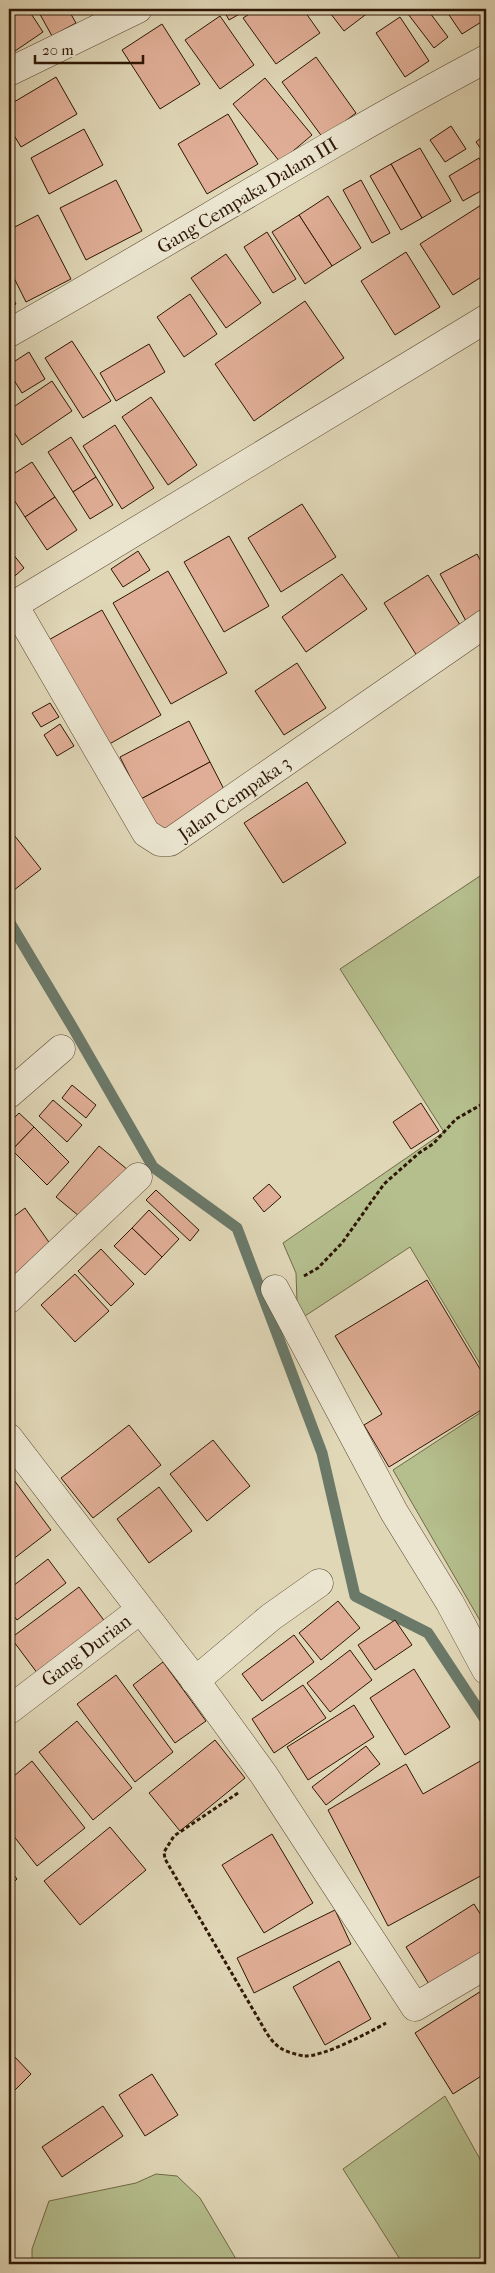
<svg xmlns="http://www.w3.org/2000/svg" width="495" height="2273" font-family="'IM FELL French Canon',serif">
<rect width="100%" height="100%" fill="#e0d7b7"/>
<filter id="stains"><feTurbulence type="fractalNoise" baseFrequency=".004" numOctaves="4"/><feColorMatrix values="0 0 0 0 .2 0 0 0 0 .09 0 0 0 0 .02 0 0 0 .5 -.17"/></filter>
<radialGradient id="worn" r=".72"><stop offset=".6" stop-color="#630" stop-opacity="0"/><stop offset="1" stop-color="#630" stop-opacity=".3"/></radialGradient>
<g fill="#b5be8d" stroke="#726a48">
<polygon points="486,872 486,1374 410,1247 305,1316 297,1302 296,1273 283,1243 444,1132 340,969"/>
<polygon points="486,1409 486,1631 393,1470"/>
<polygon points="445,2096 486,2170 486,2264 403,2264 343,2169"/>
<polygon points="156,2174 177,2176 200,2198 239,2264 32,2264 32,2249 49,2201 136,2183"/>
</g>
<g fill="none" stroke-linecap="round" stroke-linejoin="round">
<polyline stroke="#6b7969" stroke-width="11" points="9,921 73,1028 153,1167 237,1228 322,1453 355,1596 428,1633 486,1721"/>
</g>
<g fill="#e0ae96" stroke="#2e1704">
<polygon points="9,9 28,9 43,32 15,51 9,41"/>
<polygon points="37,9 68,9 76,23 52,36"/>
<polygon points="223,9 242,9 243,12 229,20"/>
<polygon points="257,9 303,9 320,33 276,64 243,18"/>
<polygon points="327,9 373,9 344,31"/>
<polygon points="416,9 427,9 448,37 434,48 408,14"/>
<polygon points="445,9 486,9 486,19 462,34"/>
<polygon points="220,16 254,65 220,89 185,40"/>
<polygon points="400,17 429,61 405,77 376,33"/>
<polygon points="162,24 200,84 160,109 122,50"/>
<polygon points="316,57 356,113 323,138 282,82"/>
<polygon points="56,77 77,114 21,147 9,127 9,105"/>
<polygon points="265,78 312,135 280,162 233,104"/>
<polygon points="228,114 258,164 207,194 178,144"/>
<polygon points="451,126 466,149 445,162 430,140"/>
<polygon points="84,129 103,165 49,194 31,158"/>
<polygon points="486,134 486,156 476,142"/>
<polygon points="420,148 451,201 422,218 391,164"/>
<polygon points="479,158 486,171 486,188 463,201 449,176"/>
<polygon points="391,164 422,218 401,230 370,176"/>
<polygon points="116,180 142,231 86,260 60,208"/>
<polygon points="361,180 390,233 372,243 343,190"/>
<polygon points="328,196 361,248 332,266 299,215"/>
<polygon points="486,202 486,274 453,295 420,244"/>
<polygon points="38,215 71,279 26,302 9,268 9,230"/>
<polygon points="299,215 332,266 305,284 272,232"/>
<polygon points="267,232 296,279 273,293 244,247"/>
<polygon points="406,252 440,307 395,335 361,281"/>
<polygon points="226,254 261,303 226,328 191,278"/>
<polygon points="9,292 16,304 9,308"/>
<polygon points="190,294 217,334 184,357 157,317"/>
<polygon points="305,301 344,358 254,421 215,364"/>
<polygon points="72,341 111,401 83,418 45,358"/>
<polygon points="149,344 165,372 116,401 100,373"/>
<polygon points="29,352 45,379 22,393 9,372 9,365"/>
<polygon points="52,381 72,411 22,445 9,424 9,410"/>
<polygon points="151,397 197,465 168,485 122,417"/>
<polygon points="115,425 154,488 122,509 83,446"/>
<polygon points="71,437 96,477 73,492 48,452"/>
<polygon points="32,462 55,497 25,517 9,492 9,477"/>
<polygon points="96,477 113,505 90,519 73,492"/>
<polygon points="55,497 77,530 47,550 25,517"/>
<polygon points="302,504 336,557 281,592 248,538"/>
<polygon points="229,536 269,606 224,632 184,562"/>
<polygon points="486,545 486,557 481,549"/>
<polygon points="9,549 24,568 9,581"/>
<polygon points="138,551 150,570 123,587 111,569"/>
<polygon points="477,554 486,571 486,610 466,621 440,574"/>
<polygon points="168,571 227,673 171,704 113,603"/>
<polygon points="342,574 367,609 306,652 282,617"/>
<polygon points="428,575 462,628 417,656 384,603"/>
<polygon points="102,610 161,715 104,747 45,642"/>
<polygon points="297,663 326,708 284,735 255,691"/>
<polygon points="50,703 59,717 41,727 32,713"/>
<polygon points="189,721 210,762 141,799 120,757"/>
<polygon points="60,724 74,746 57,756 44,735"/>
<polygon points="210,762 230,801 161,837 141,799"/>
<polygon points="307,782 346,843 283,883 244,823"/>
<polygon points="14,835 41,869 9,894 9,839"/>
<polygon points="72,1085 96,1105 86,1118 62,1098"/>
<polygon points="53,1100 82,1125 67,1142 39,1116"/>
<polygon points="421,1103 439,1131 411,1149 393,1122"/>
<polygon points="19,1113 34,1127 12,1150 9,1147 9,1123"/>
<polygon points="34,1127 69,1162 47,1185 12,1150"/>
<polygon points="99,1146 128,1170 85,1221 56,1197"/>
<polygon points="269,1184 281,1197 264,1212 253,1198"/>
<polygon points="156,1190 199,1230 190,1241 146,1200"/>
<polygon points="25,1208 53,1248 9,1280 9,1220"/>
<polygon points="149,1210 179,1239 162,1257 132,1228"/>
<polygon points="132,1228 162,1257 145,1275 114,1246"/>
<polygon points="101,1249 134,1284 111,1306 78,1271"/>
<polygon points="75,1274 109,1311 75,1342 41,1305"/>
<polygon points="427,1280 486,1379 486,1407 389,1467 364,1425 382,1414 335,1336"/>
<polygon points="129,1425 161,1465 93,1518 61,1478"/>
<polygon points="213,1440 250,1486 207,1521 170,1474"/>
<polygon points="11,1476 51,1530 12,1560 9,1556 9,1477"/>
<polygon points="159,1487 192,1531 149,1563 117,1519"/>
<polygon points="48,1559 66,1583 17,1620 9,1610 9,1589"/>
<polygon points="79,1587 109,1627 41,1678 11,1638"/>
<polygon points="338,1601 360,1628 321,1660 299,1633"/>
<polygon points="395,1620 412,1645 375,1670 358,1645"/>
<polygon points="294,1635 314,1662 262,1701 242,1674"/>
<polygon points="350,1650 372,1680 330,1712 307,1683"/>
<polygon points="163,1662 206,1721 175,1743 133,1685"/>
<polygon points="414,1669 450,1727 405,1755 370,1698"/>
<polygon points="116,1675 173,1752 135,1782 77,1704"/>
<polygon points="303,1685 326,1718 274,1753 252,1719"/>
<polygon points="354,1705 374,1737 308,1780 287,1747"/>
<polygon points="77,1721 132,1788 93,1820 39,1752"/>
<polygon points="215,1740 245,1778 180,1831 149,1793"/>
<polygon points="366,1746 380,1764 326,1805 312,1787"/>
<polygon points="482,1760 486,1767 486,1873 388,1926 328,1810 406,1764 423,1794"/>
<polygon points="32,1761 85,1828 37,1866 9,1830 9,1780"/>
<polygon points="110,1827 146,1870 80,1925 44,1881"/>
<polygon points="272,1834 313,1903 264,1933 222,1865"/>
<polygon points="9,1869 17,1879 9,1887"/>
<polygon points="474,1904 486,1923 486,1956 432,1989 406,1947"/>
<polygon points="335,1910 351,1944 254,1993 237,1958"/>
<polygon points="339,1961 371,2019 325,2045 293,1987"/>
<polygon points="486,1988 486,2073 453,2094 415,2033"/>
<polygon points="13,2055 31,2074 11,2094 9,2091 9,2059"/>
<polygon points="152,2074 178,2115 145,2136 119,2095"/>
<polygon points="103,2106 123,2136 62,2177 42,2147"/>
</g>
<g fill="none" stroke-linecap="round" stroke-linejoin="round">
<defs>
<g id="minor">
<polyline points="9,72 138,9"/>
<path d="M9,333C169,243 324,145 486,59"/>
<polyline points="14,605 146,833 160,842 170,842 486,623"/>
<polyline points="9,608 486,319"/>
<polyline points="9,1094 61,1049"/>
<polyline points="275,1289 394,1512 450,1603 486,1670"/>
<polyline points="9,1299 138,1177"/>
<polyline points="9,1438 198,1684 264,1775 415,2007 486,1965"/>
<polyline points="195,1681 271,1617 319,1583"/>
<polyline points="9,1710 140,1610"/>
</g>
</defs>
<use href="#minor" stroke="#5a4731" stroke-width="29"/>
<g stroke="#2e1704" stroke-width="3" stroke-dasharray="4 2.5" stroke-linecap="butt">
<polyline points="304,1276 318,1268 342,1243 384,1184 419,1153 433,1144 456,1119 486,1102"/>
<path d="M238,1793L174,1836L164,1852L165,1859L262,2025C267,2034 273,2044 282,2049C287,2052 298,2055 304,2056C323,2057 368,2033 386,2023"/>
</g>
<use href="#minor" stroke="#ebe5d0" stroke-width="28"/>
</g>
<g text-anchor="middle" stroke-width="4.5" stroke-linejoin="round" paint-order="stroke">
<g font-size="19" fill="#2e1704" stroke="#ebe5d0">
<text transform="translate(247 195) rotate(-31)" y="7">Gang Cempaka Dalam III</text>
<text transform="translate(234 798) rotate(-35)" y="7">Jalan Cempaka 3</text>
<text transform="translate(86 1650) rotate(-37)" y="7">Gang Durian</text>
</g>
</g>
<rect width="495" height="2273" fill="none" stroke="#e0d7b7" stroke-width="30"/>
<rect x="10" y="10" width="475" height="2253" fill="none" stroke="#2e1704" stroke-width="2.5"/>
<rect x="15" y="15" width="465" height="2243" fill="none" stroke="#2e1704"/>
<path d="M35 55v8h108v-8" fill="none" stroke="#2e1704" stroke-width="2.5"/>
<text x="42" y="55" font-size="15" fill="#2e1704" stroke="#ebe5d0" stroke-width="4" paint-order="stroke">20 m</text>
<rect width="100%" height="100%" filter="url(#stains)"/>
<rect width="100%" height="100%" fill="url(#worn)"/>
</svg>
